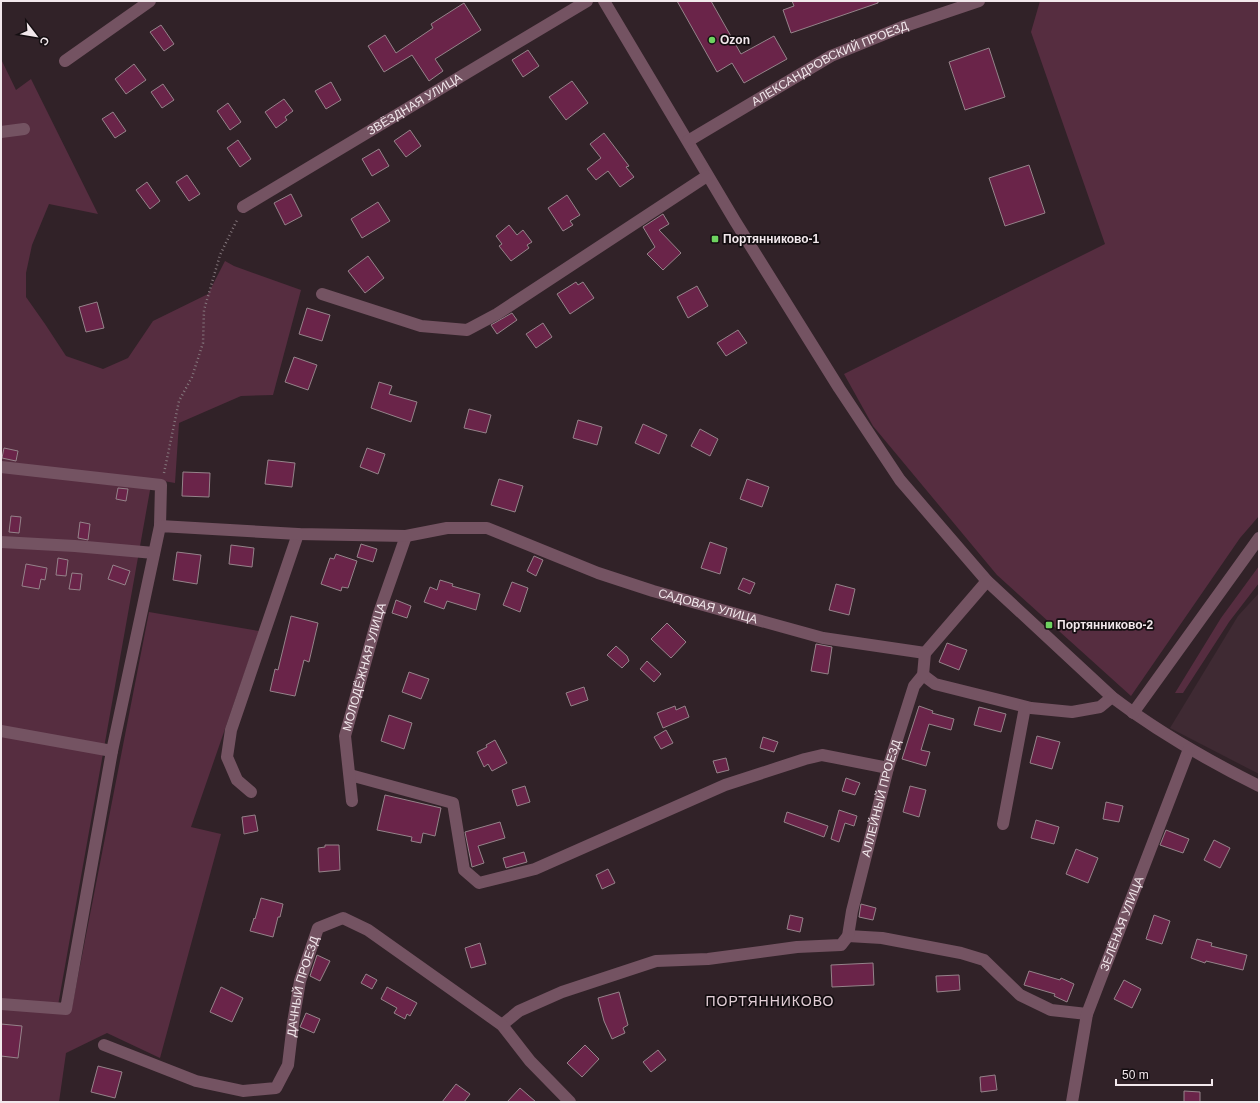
<svg xmlns="http://www.w3.org/2000/svg" width="1260" height="1103" font-family="Helvetica,sans-serif">
<rect width="100%" height="100%" fill="#312228"/>
<polygon fill="#3f2a33" points="1259,593 1259,774 1170,728 1238,616"/>
<g fill="#562d40">
<polygon points="1040,1 1259,1 1259,516 1240,538 1131,696 997,575 873,426 844,374 1105,244 1031,32"/>
<polygon points="1,59 16,90 31,79 98,214 49,204 32,245 26,273 26,297 45,324 66,356 103,369 128,358 153,321 208,294 225,261 234,266 301,290 273,395 241,396 179,423 175,483 152,479 57,1011 72,1007 149,612 259,631 191,827 221,834 160,1058 107,1033 66,1053 59,1102 1,1102"/>
<polygon points="1259,566 1259,583 1229,622 1183,693 1175,693 1221,618"/>
</g>
<g fill="#6a2449" stroke="#95838a">
<polygon points="677,1 711,1 741,54 774,36 787,59 744,83 732,63 717,72"/>
<polygon points="792,1 878,1 878,3 791,33 783,10 794,6"/>
<polygon points="464,3 481,30 435,59 443,71 429,81 412,55 384,72 368,46 385,35 396,53 433,28 431,24"/>
<polygon points="161,25 174,44 164,51 150,32"/>
<polygon points="989,48 1005,97 965,110 949,62"/>
<polygon points="528,50 539,66 523,77 512,60"/>
<polygon points="134,64 146,80 126,94 115,79"/>
<polygon points="572,81 588,103 566,120 549,97"/>
<polygon points="331,82 341,100 326,109 315,91"/>
<polygon points="163,84 174,100 162,108 151,92"/>
<polygon points="284,99 293,111 285,117 287,120 276,128 265,112"/>
<polygon points="228,103 241,122 230,130 217,111"/>
<polygon points="113,112 126,131 115,138 102,119"/>
<polygon points="410,130 421,146 406,157 394,141"/>
<polygon points="604,133 629,166 626,167 634,177 620,187 608,171 596,180 587,169 601,158 590,144"/>
<polygon points="238,140 251,159 240,167 227,148"/>
<polygon points="379,149 389,166 372,176 362,159"/>
<polygon points="1029,165 1045,213 1005,226 989,178"/>
<polygon points="187,175 200,194 189,201 176,182"/>
<polygon points="147,182 160,201 150,209 136,190"/>
<polygon points="291,194 302,216 285,225 274,203"/>
<polygon points="567,195 580,215 570,221 573,225 563,231 548,208"/>
<polygon points="378,202 390,221 362,238 351,219"/>
<polygon points="663,214 669,224 659,230 681,253 663,270 647,254 655,247 643,227"/>
<polygon points="509,225 517,235 523,230 532,242 527,245 529,248 511,261 499,246 502,244 496,236"/>
<polygon points="368,256 384,278 365,293 348,271"/>
<polygon points="576,282 578,285 583,282 594,298 570,314 557,294"/>
<polygon points="697,286 708,306 688,318 677,297"/>
<polygon points="97,302 104,328 86,332 79,307"/>
<polygon points="307,308 330,315 322,341 299,334"/>
<polygon points="512,313 517,320 497,334 491,325"/>
<polygon points="543,323 552,337 536,348 526,334"/>
<polygon points="738,330 747,343 726,356 717,343"/>
<polygon points="294,357 317,365 308,390 285,382"/>
<polygon points="379,382 392,386 389,394 417,402 411,422 371,408"/>
<polygon points="469,409 491,415 486,433 464,428"/>
<polygon points="578,420 602,427 597,445 573,438"/>
<polygon points="643,424 667,435 659,454 635,443"/>
<polygon points="700,429 718,439 710,456 691,446"/>
<polygon points="4,448 18,451 16,461 2,458"/>
<polygon points="367,448 385,454 378,474 360,467"/>
<polygon points="268,460 295,463 292,487 265,484"/>
<polygon points="183,472 210,473 209,497 182,496"/>
<polygon points="499,479 523,486 515,512 491,505"/>
<polygon points="747,479 769,487 762,507 740,499"/>
<polygon points="118,488 128,489 126,501 116,499"/>
<polygon points="11,516 21,517 19,533 9,532"/>
<polygon points="80,522 90,524 88,540 78,538"/>
<polygon points="710,542 727,548 720,574 701,568"/>
<polygon points="361,544 377,549 373,562 357,557"/>
<polygon points="231,545 254,548 252,567 229,564"/>
<polygon points="177,552 201,555 197,584 173,580"/>
<polygon points="336,554 357,561 348,588 342,587 341,591 321,584 330,558 334,559"/>
<polygon points="534,556 543,560 536,576 527,571"/>
<polygon points="58,558 68,560 66,576 56,575"/>
<polygon points="26,564 47,568 45,580 41,579 39,589 22,586"/>
<polygon points="113,565 130,571 125,585 108,579"/>
<polygon points="72,573 82,574 80,590 69,589"/>
<polygon points="743,578 755,583 750,594 738,589"/>
<polygon points="440,580 453,584 452,586 480,594 476,610 447,601 444,609 424,602 430,587 437,590"/>
<polygon points="512,582 528,588 520,612 503,605"/>
<polygon points="836,584 855,589 849,615 829,610"/>
<polygon points="396,600 411,606 407,618 392,613"/>
<polygon points="291,616 318,623 309,662 304,660 295,696 270,691 275,669 278,670"/>
<polygon points="667,623 686,642 671,658 651,639"/>
<polygon points="947,643 967,650 959,670 939,662"/>
<polygon points="816,644 832,647 828,674 811,671"/>
<polygon points="616,646 627,656 629,661 622,668 607,655"/>
<polygon points="647,661 661,674 654,682 640,669"/>
<polygon points="409,672 429,679 421,699 402,692"/>
<polygon points="584,687 588,700 571,706 566,693"/>
<polygon points="675,706 676,710 685,706 689,717 663,728 657,713"/>
<polygon points="919,706 933,711 932,713 954,719 951,730 929,724 921,750 930,752 926,766 902,759"/>
<polygon points="979,707 1006,714 1001,732 974,725"/>
<polygon points="389,715 412,723 404,749 381,741"/>
<polygon points="666,730 673,743 661,749 654,737"/>
<polygon points="1037,736 1060,742 1052,769 1030,763"/>
<polygon points="763,737 778,742 774,752 760,748"/>
<polygon points="495,740 507,763 492,771 488,764 484,767 477,752 487,747 486,745"/>
<polygon points="726,758 729,770 717,773 713,761"/>
<polygon points="846,778 860,783 855,795 842,791"/>
<polygon points="525,786 530,802 517,806 512,790"/>
<polygon points="910,786 926,790 919,817 903,812"/>
<polygon points="385,795 441,808 435,836 423,833 421,843 411,841 412,837 377,830"/>
<polygon points="1106,802 1123,806 1119,822 1103,819"/>
<polygon points="839,810 857,816 854,826 845,823 839,842 831,839"/>
<polygon points="787,812 828,826 824,837 784,822"/>
<polygon points="255,815 258,831 244,834 242,817"/>
<polygon points="1036,820 1059,827 1054,844 1031,838"/>
<polygon points="500,822 505,838 478,846 484,863 472,867 465,832"/>
<polygon points="1166,830 1189,839 1183,853 1160,845"/>
<polygon points="1214,840 1230,848 1220,868 1204,860"/>
<polygon points="325,845 339,845 340,870 319,872 318,848 325,847"/>
<polygon points="1076,849 1098,858 1088,883 1066,874"/>
<polygon points="524,852 527,862 506,868 503,858"/>
<polygon points="608,869 615,883 602,889 596,875"/>
<polygon points="261,898 283,904 280,917 278,917 273,937 250,931 254,918 255,919"/>
<polygon points="861,904 876,908 873,920 859,917"/>
<polygon points="790,915 803,918 800,932 787,929"/>
<polygon points="1154,915 1170,921 1162,944 1146,939"/>
<polygon points="1197,939 1212,943 1211,946 1247,955 1243,970 1206,961 1205,963 1191,958"/>
<polygon points="480,943 486,964 471,968 465,948"/>
<polygon points="317,955 330,961 320,981 310,976"/>
<polygon points="873,963 874,985 832,987 831,965"/>
<polygon points="1029,971 1060,980 1061,978 1074,984 1067,1002 1054,996 1055,994 1024,985"/>
<polygon points="366,974 377,980 372,989 361,983"/>
<polygon points="959,975 960,990 937,992 936,976"/>
<polygon points="1124,980 1141,989 1132,1008 1114,999"/>
<polygon points="221,987 243,998 232,1022 210,1012"/>
<polygon points="387,987 417,1003 410,1016 407,1014 405,1019 394,1013 397,1008 381,999"/>
<polygon points="619,992 628,1025 623,1028 625,1033 612,1039 604,1021 598,998"/>
<polygon points="306,1013 320,1019 314,1033 300,1027"/>
<polygon points="1,1024 22,1026 18,1058 1,1056"/>
<polygon points="585,1045 599,1059 582,1077 567,1063"/>
<polygon points="658,1050 666,1060 651,1072 643,1062"/>
<polygon points="98,1066 122,1072 115,1098 91,1092"/>
<polygon points="995,1075 997,1090 981,1092 980,1077"/>
<polygon points="456,1084 470,1094 464,1102 442,1102"/>
<polygon points="520,1088 536,1102 507,1102"/>
<polygon points="1184,1091 1200,1092 1200,1102 1184,1102"/>
</g>
<g fill="none" stroke-linecap="round" stroke-linejoin="round">
<polyline stroke="#84777c" stroke-width="2.5" stroke-dasharray="1 3" stroke-linecap="butt" points="164,473 179,401 192,377 203,343 204,310 220,255 238,218"/>
<g stroke="#745362" stroke-width="12">
<path d="M604,1L735,221L839,388L900,480L987,581L1112,697C1158,732 1207,760 1259,786"/>
<polyline points="65,61 150,1"/>
<polyline points="1,132 24,129"/>
<path id="s1" d="M688,141L831,56L902,27L979,1"/>
<path id="s2" d="M243,207L587,1"/>
<polyline points="322,294 421,326 467,330 497,314 707,176"/>
<polyline points="1,467 161,485 160,526"/>
<polyline points="1,542 75,546 154,553"/>
<polyline points="923,675 935,684 1031,708 1072,712 1100,707 1112,697"/>
<polyline points="1133,713 1259,538"/>
<polyline points="1,731 112,751"/>
<polyline points="350,775 453,803 464,870 479,883 535,869 725,785 805,759 822,755 888,768"/>
<polyline points="251,792 237,780 227,757 231,730 298,534"/>
<path id="s3" d="M352,801L345,736L379,613L406,536"/>
<polyline points="1003,824 1025,707"/>
<polyline points="848,936 882,938 961,953 984,960 1020,995 1051,1010 1087,1014"/>
<path id="s4" d="M1,1004L66,1009L112,751L160,526L298,534L406,536L447,528H487L598,573L653,591L823,638L925,653L987,581"/>
<path id="s5" d="M502,1025L519,1011L562,992L656,961L708,959L797,947L841,945L848,936L852,911L888,768L914,686L923,675L925,653"/>
<path id="s6" d="M104,1045L196,1081L243,1091L276,1088L288,1065L293,1023L300,981L318,928L343,918L368,930L502,1025L530,1061L570,1102"/>
<path id="s7" d="M1072,1102L1087,1014L1189,749"/>
</g>
</g>
<g fill="#6ed360" stroke="#140e11" stroke-width="1.5">
<circle cx="712" cy="40" r="4"/>
<rect x="711" y="235" width="8" height="8" rx="2"/>
<rect x="1045" y="621" width="8" height="8" rx="2"/>
</g>
<g text-anchor="middle" stroke-width="3.5" stroke-linejoin="round" paint-order="stroke">
<g font-size="12" font-weight="bold" fill="#f2e8ec" stroke="#140e11" text-anchor="start">
<text x="720" y="44">Ozon</text>
<text x="723" y="243">Портянниково-1</text>
<text x="1057" y="629">Портянниково-2</text>
</g>
<g font-size="12" fill="#f2e8ec" stroke="#140e11">
<text dy="4" stroke="none"><textPath href="#s1" startOffset="162">АЛЕКСАНДРОВСКИЙ ПРОЕЗД</textPath></text>
<text dy="4" stroke="none"><textPath href="#s2" startOffset="200">ЗВЁЗДНАЯ УЛИЦА</textPath></text>
<text dy="4" stroke="none"><textPath href="#s4" startOffset="1120">САДОВАЯ УЛИЦА</textPath></text>
<text dy="4" stroke="none"><textPath href="#s3" startOffset="137">МОЛОДЁЖНАЯ УЛИЦА</textPath></text>
<text dy="4" stroke="none"><textPath href="#s5" startOffset="507">АЛЛЕЙНЫЙ ПРОЕЗД</textPath></text>
<text dy="4" stroke="none"><textPath href="#s7" startOffset="186">ЗЕЛЁНАЯ УЛИЦА</textPath></text>
<text dy="4" stroke="none"><textPath href="#s6" startOffset="286">ДАЧНЫЙ ПРОЕЗД</textPath></text>
</g>
<g font-size="14" letter-spacing="1" fill="#e3cfd7" stroke="#140e11">
<text x="770" y="1006">ПОРТЯННИКОВО</text>
</g>
</g>
<rect width="1260" height="1103" fill="none" stroke="#f2e8ec" stroke-width="4"/>
<g transform="translate(36 36) rotate(121)" stroke="#140e11" stroke-width="3" paint-order="stroke">
<path d="M0-3L7 15L0 10L-7 15Z" fill="#f2e8ec"/>
<text y="-6" font-size="11" font-weight="bold" text-anchor="middle" fill="#f2e8ec">С</text>
</g>
<path d="M1116 1079v6h96v-6" fill="none" stroke="#f2e8ec" stroke-width="2"/>
<text x="1122" y="1079" font-size="12" fill="#f2e8ec" stroke="#140e11" stroke-width="3" paint-order="stroke">50 m</text>
</svg>
